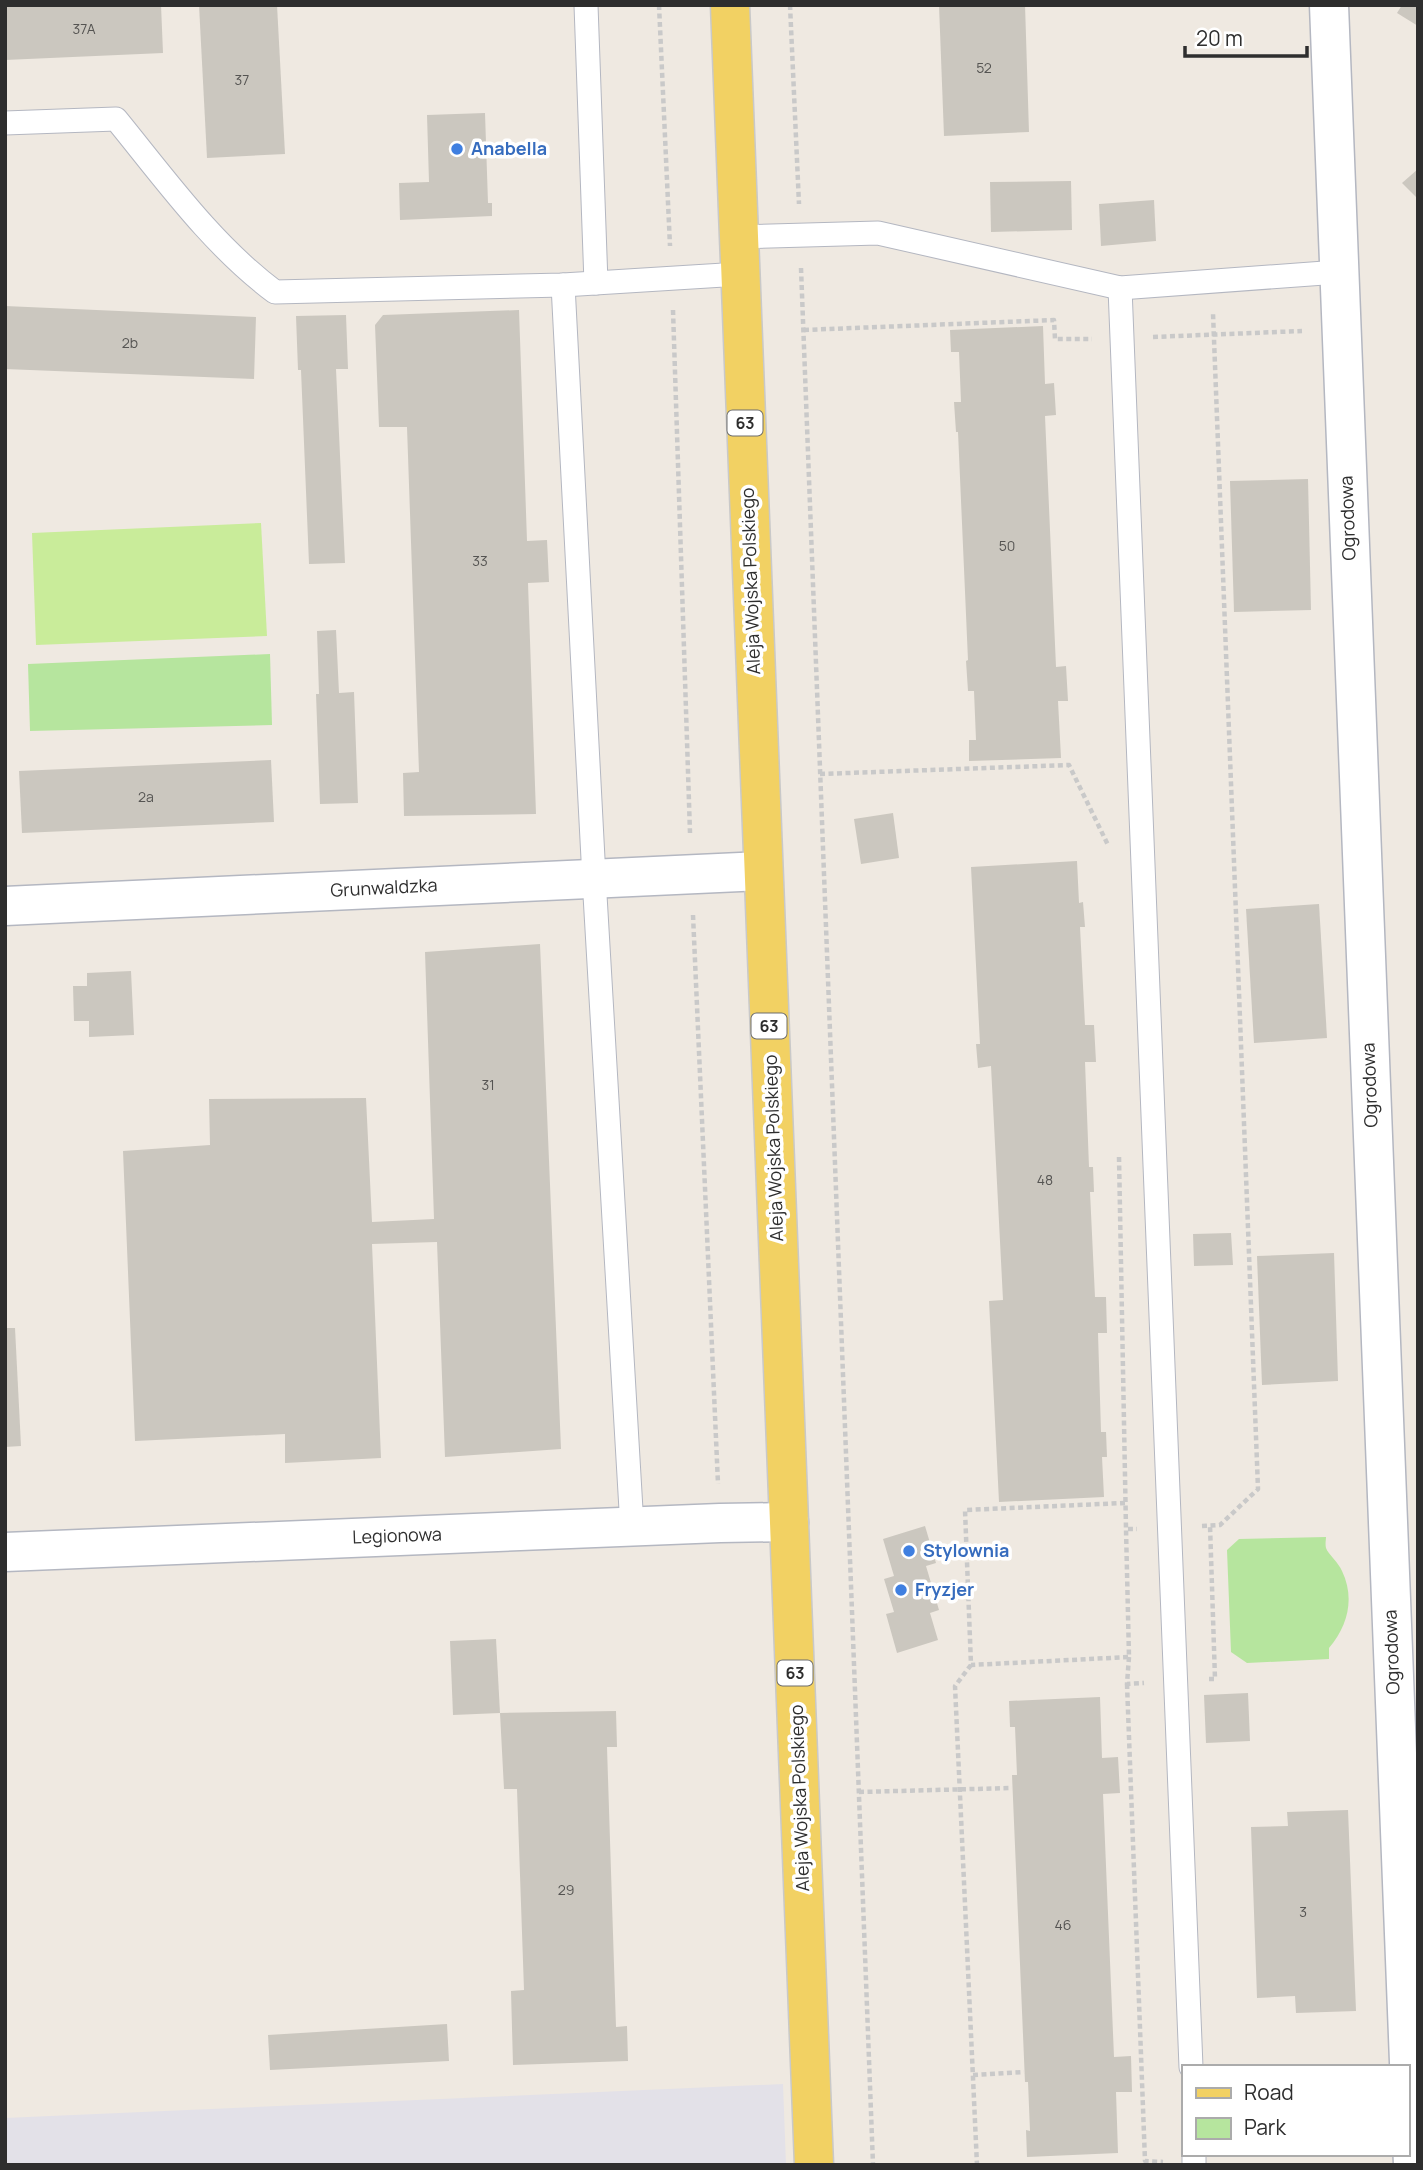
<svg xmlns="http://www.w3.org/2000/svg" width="1423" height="2170" font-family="Manrope,sans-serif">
<rect width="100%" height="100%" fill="#efe9e1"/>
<polygon fill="#e3e1e8" points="783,2084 786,2165 5,2165 5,2118"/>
<g fill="#b6e59e">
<polygon points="270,654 272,725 30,731 28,664"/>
<path d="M1326,1537C1326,1540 1325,1544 1326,1548C1328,1554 1339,1563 1342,1571C1355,1598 1348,1626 1329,1648V1659L1247,1663L1231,1652L1227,1550L1239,1539Z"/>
</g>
<polygon fill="#c9ec9a" points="261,523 267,636 36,645 32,533"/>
<g fill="#cbc7bf">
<polygon points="5,5 161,5 163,53 5,60"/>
<polygon points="199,5 277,5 285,154 207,158"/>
<polygon points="939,5 1025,5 1029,132 944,136"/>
<polygon points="1402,5 1418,5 1418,26 1397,13"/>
<polygon points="485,113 488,203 492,203 492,216 400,220 399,183 429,182 427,115"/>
<polygon points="1418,169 1418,199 1402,183"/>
<polygon points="1071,181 1072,230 991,232 990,182"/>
<polygon points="1154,200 1156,241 1101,246 1099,204"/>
<polygon points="5,306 256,317 254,379 5,369"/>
<polygon points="519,310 527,541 547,540 549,582 528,583 536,814 404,816 403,773 419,772 407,427 379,427 375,325 383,315"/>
<polygon points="346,315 348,369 336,369 345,563 309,564 301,370 298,370 296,316"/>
<polygon points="1043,326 1045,384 1054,383 1056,415 1045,416 1056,667 1066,666 1068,701 1058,701 1061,758 969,761 969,740 976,740 974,691 968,691 966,661 968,660 958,432 956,432 954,402 961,402 959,352 951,352 950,330"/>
<polygon points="1308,479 1311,610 1234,612 1230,481"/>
<polygon points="336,630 339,693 354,692 358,803 320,804 316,694 319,694 317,631"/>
<polygon points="271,760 274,822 22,833 19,771"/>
<polygon points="893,813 899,858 861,864 854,819"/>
<polygon points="1077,861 1079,903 1083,902 1085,927 1080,927 1085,1025 1094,1025 1096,1062 1085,1062 1089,1167 1093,1167 1094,1192 1090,1192 1095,1297 1106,1297 1107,1333 1098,1333 1101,1432 1106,1432 1107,1457 1102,1457 1104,1497 999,1502 989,1301 1003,1300 991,1066 978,1068 976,1044 980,1044 971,867"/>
<polygon points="1319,904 1327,1038 1254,1043 1246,909"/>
<polygon points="540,944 561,1449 445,1457 437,1242 372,1244 381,1458 285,1463 285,1434 135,1441 123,1151 210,1145 209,1099 366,1098 372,1222 434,1219 425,952"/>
<polygon points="131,971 134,1035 89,1037 89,1021 74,1021 73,986 87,986 87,973"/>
<polygon points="1231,1233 1233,1265 1194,1266 1193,1234"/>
<polygon points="1334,1253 1338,1381 1262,1385 1257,1256"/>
<polygon points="5,1328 15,1328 21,1446 5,1447"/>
<polygon points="925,1526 936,1563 926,1566 939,1610 930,1613 938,1640 897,1653 886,1614 894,1612 884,1579 894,1576 883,1539"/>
<polygon points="496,1639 500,1713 453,1715 450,1641"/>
<polygon points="1248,1693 1250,1741 1206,1743 1204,1695"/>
<polygon points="1100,1697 1102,1758 1118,1757 1120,1793 1103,1794 1114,2057 1131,2056 1132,2092 1116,2092 1118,2153 1027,2157 1026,2130 1030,2131 1028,2082 1025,2082 1012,1775 1017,1775 1015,1727 1010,1727 1009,1701"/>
<polygon points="616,1711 617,1747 607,1747 616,2027 627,2026 628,2061 513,2065 511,1991 524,1990 517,1789 504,1789 500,1713"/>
<polygon points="1348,1810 1356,2011 1296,2013 1295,1996 1257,1998 1251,1827 1288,1826 1287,1812"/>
<polygon points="447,2024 449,2061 270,2070 268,2035"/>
</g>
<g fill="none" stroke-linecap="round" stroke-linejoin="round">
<defs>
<g id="lane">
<polyline points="586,5 596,283"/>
<path d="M5,123L116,119C165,179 212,245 275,292L563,285L740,274"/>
<polyline points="738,237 878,233 1120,288 1338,272"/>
<polyline points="563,285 594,878 632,1527"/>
<polyline points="1120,288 1191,2067"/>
<polyline points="1194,2154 1194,2165"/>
</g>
<g id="street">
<polyline points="1329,5 1413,2165"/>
<polyline points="5,906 762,871"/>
<polyline points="5,1552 720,1523 789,1522"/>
</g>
<polyline id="primary" points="730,5 814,2165"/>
</defs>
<use href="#lane" stroke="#b4b7c1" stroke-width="25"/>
<use href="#street" stroke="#b4b7c1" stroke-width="41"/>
<use href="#primary" stroke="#c9c9c9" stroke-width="41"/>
<g stroke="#c9c9c9" stroke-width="4.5" stroke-dasharray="5 3.5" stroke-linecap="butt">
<polyline points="659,5 670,246"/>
<polyline points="790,5 799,204"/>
<polyline points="801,268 873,2165"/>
<polyline points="673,310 690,833"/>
<polyline points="804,330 1054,320 1055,339 1092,339"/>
<polyline points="1153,337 1302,331"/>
<polyline points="820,774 1069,765 1108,845"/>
<polyline points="693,915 718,1484"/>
<polyline points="1119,1157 1126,1529 1137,1529"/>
<polyline points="1125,1503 965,1510 971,1665 1129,1657 1126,1529"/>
<polyline points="1202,1526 1220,1525 1258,1489 1213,313"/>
<polyline points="1129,1657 1127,1684 1144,1683"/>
<polyline points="971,1665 955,1686 977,2165"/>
<polyline points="1209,1679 1215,1679 1210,1525"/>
<polyline points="1127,1684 1145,2161 1163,2162"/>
<polyline points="859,1792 1012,1788"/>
<polyline points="973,2075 1024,2072"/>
</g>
<use href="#lane" stroke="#fff" stroke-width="23"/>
<use href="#street" stroke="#fff" stroke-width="38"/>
<use href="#primary" stroke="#f2d163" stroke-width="38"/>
</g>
<g fill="#3f7fe0" stroke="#fff" stroke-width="2.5">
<circle cx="457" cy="149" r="7"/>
<circle cx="909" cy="1551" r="7"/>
<circle cx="901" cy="1590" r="7"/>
</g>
<g text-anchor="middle" stroke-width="7" stroke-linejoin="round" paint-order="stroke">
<g font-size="14" fill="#555452">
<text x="84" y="34">37A</text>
<text x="984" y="73">52</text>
<text x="242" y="85">37</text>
<text x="130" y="348">2b</text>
<text x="1007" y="551">50</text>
<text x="480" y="566">33</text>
<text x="146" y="802">2a</text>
<text x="488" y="1090">31</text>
<text x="1045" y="1185">48</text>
<text x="566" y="1895">29</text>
<text x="1303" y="1917">3</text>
<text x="1063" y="1930">46</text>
</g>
<g fill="#fff" stroke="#6d6d6d" stroke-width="2">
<rect x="727.5" y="410.5" width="35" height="25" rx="5"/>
<rect x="751.5" y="1013.5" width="35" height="25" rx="5"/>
<rect x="777.5" y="1660.5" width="35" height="25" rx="5"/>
</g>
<g font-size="16" font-weight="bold" fill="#2e2e2e">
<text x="745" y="429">63</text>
<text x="769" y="1032">63</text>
<text x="795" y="1679">63</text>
</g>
<g font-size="18" font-weight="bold" fill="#366cbe" stroke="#fff" text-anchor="start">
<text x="471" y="155">Anabella</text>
<text x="923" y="1557">Stylownia</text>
<text x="915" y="1596">Fryzjer</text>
</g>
<g font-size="18" fill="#2e2e2e" stroke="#fff">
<text transform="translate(1348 518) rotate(-92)" y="6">Ogrodowa</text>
<text transform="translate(751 581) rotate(-92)" y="6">Aleja Wojska Polskiego</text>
<text transform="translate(384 888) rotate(-3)" y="6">Grunwaldzka</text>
<text transform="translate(1370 1085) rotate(-92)" y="6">Ogrodowa</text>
<text transform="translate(774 1148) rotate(-92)" y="6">Aleja Wojska Polskiego</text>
<text transform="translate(397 1536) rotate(-2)" y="6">Legionowa</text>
<text transform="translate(1392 1652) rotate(-92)" y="6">Ogrodowa</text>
<text transform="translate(800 1798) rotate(-92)" y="6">Aleja Wojska Polskiego</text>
</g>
</g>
<rect width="1423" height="2170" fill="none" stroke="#2e2e2e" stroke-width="14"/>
<rect x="1182" y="2065" width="228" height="91" fill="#ffffff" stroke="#ababab" stroke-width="2"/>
<rect x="1196" y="2088" width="35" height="10" fill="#f2d163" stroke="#ababab" stroke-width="2"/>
<text x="1244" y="2100" font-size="21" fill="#2e2e2e">Road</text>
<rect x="1196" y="2118" width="35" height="21" fill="#b6e59e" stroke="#ababab" stroke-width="2"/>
<text x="1244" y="2135" font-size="21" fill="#2e2e2e">Park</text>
<path d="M1185 46v10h122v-10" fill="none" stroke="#2e2e2e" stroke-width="3.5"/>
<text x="1196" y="46" font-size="21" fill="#2e2e2e" stroke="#ffffff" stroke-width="5" paint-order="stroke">20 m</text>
</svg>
